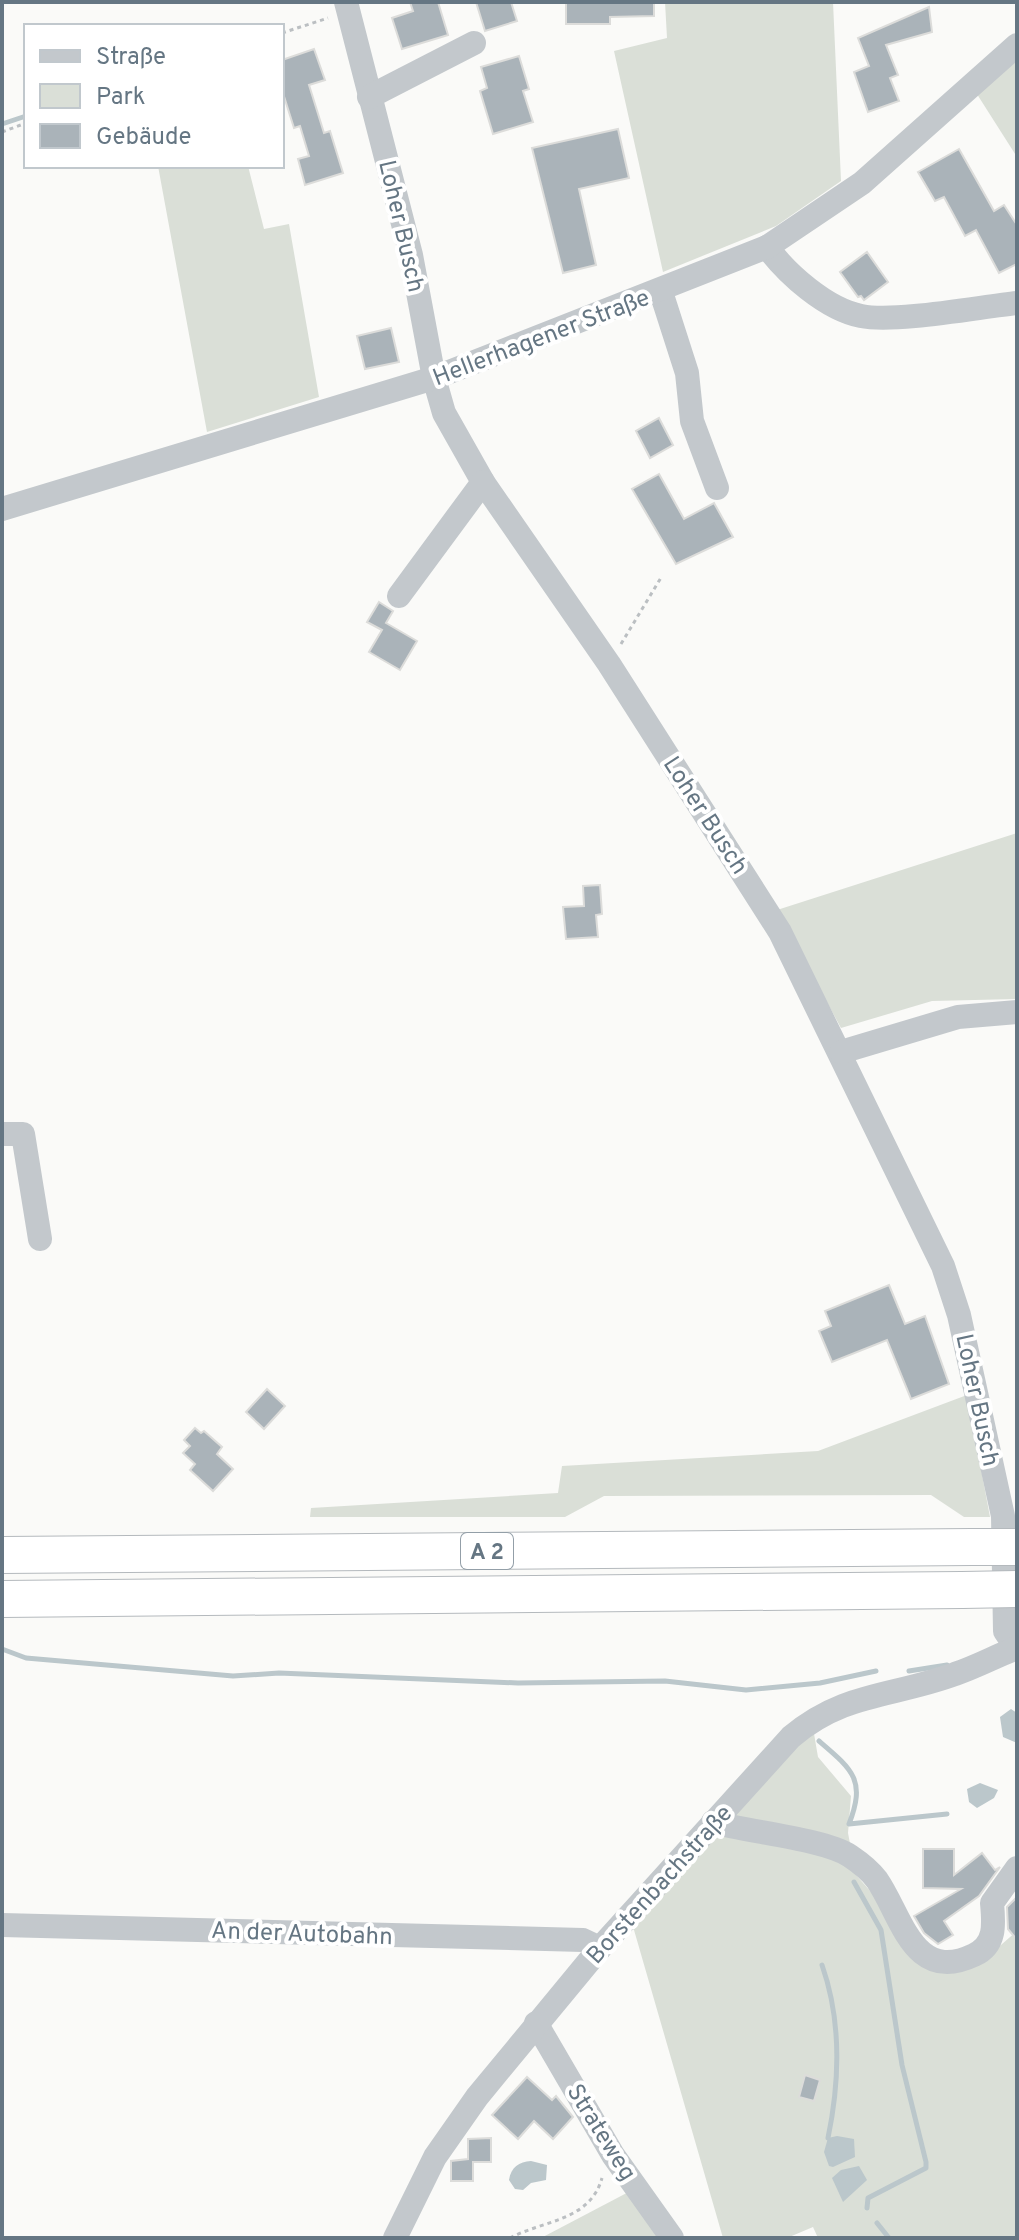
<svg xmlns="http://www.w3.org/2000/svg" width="1019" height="2240" font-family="Overpass,sans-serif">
<rect width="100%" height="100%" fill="#fafaf8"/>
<g fill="#dadfd7">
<polygon points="665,2 833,2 841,181 776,226 663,272 614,51 667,38"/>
<polygon points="1017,52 1017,157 975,91"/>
<polygon points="158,166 248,166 264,229 289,224 319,397 207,432"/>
<polygon points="1017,833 1017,999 932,1001 841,1028 777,910"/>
<polygon points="967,1395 990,1517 964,1517 931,1495 604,1496 565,1517 310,1517 311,1508 558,1493 562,1466 818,1451"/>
<polygon points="812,1722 818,1757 851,1796 848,1833 856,1875 872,1893 913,1960 994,1951 1017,1931 1017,2238 818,2238 813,2227 787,2238 723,2238 634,1930 618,1919"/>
<polygon points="640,2186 672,2238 541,2238"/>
</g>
<g fill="#bbc7cb">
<polygon points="1011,1709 1017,1713 1017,1743 1003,1737 1000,1717"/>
<polygon points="980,1783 998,1790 994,1798 977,1808 969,1802 967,1789"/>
<polygon points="837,2136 854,2139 855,2157 833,2167 829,2166 824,2152 828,2138"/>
<path d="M531,2161L547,2165L546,2180L531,2183L523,2190L515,2189L509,2180C511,2167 519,2162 531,2161Z"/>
<polygon points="859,2166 867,2180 843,2202 832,2178 841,2170"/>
</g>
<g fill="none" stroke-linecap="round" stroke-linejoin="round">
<g stroke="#bbc7cb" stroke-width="5">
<polyline points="2,124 26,116"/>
<polyline points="2,1649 26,1658 233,1676 279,1673 518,1683 665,1681 746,1690 820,1683 876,1671"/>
<polyline points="909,1671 947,1665"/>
<path d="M819,1741C853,1770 866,1780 849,1824L947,1814"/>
<polyline points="854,1882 881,1930 902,2065 926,2162 926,2168 868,2198 867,2208"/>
<path d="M822,1965C842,2022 840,2080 828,2138"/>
<polyline points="877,2223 889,2238"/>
</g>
</g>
<g fill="#aab3b9" stroke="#dcdcda" stroke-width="2">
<polygon points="410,2 438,2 448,35 402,49 392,18 413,11"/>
<polygon points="476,2 511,2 517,21 485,31"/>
<polygon points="566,2 654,2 654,16 610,17 610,24 566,24"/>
<polygon points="929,7 932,32 886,45 898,75 890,78 899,101 868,112 854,72 869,66 858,38"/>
<polygon points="314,49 325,80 309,85 324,133 330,131 343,173 305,185 298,159 309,156 300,126 294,128 282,90 282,60"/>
<polygon points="519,56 529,89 523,91 533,122 493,134 480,91 487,88 481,67"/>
<polygon points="618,129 629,178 579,189 596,265 563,273 532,148"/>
<polygon points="959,149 994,211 1004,205 1017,225 1017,264 999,273 976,230 965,236 944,197 935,201 918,172"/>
<polygon points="867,252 888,282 864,300 861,296 858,297 840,272"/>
<polygon points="391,328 399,362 365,369 357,336"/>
<polygon points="659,418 673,445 650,458 636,431"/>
<polygon points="659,474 684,519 714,503 733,537 676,564 632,489"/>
<polygon points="379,602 393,611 386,623 417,641 400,670 369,652 382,630 367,622"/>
<polygon points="600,885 602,914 596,915 598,937 566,939 563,907 584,906 583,886"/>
<polygon points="889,1285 905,1324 925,1316 949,1384 911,1399 887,1340 832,1362 819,1331 831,1326 825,1311"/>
<polygon points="267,1389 285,1406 264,1429 246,1412"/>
<polygon points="195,1428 201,1433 204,1431 222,1447 217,1454 233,1469 213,1491 190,1470 195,1464 183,1453 190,1446 184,1440"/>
<polygon points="923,1849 954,1849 954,1875 982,1853 995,1870 1000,1867 979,1896 944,1921 953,1935 938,1944 924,1933 914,1916 961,1889 923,1888"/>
<polygon points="1017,1897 1017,1940 1008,1929 1007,1907"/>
<polygon points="805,2075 820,2080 814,2101 799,2097"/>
<polygon points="527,2077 552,2100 556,2096 573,2117 553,2139 534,2121 518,2139 492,2115"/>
<polygon points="491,2138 491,2162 473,2162 473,2181 451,2181 451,2161 468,2159 468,2139"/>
</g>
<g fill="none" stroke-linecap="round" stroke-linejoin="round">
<defs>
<g id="highway">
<polyline points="2,1555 972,1547"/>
<polyline points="2,1599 962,1590"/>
</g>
</defs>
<use href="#highway" stroke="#b4b9bd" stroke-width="38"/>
<g stroke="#bbbfc2" stroke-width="3" stroke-dasharray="4 4" stroke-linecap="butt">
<polyline points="282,33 328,18"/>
<polyline points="2,132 26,123"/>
<polyline points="621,644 662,576"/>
<path d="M510,2238C544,2220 590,2221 602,2178"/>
</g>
<g stroke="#c3c8cc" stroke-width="24">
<polyline points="346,2 411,255 434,378 444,413 483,482 609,664 780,932 943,1266 959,1315 1003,1516 1005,1631 1017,1649"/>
<polyline points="369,97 474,43"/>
<path d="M767,247C787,274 826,309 861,316C895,323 979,307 1017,303"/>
<polyline points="661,292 687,373 692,421 717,488"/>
<polyline points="2,509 434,378 767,247 862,183 1017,45"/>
<polyline points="399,596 483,482"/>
<polyline points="841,1052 958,1017 1017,1012"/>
<polyline points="2,1134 23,1134 40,1239"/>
<path d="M713,1822C748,1832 824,1839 850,1856C859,1862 871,1872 877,1880C902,1916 913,1984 974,1955C996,1945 994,1924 992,1903L1017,1868"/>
<polyline points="2,1925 583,1940 600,1948"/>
<polyline points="536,2023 613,2155 672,2238"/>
<path d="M395,2238L435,2157L477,2097L600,1948L791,1737C844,1692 893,1697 955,1674C976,1667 996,1656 1017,1648"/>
</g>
<use href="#highway" stroke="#fff" stroke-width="36"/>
<defs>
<g id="highway-bridge">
<polyline points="972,1547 1017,1547"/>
<polyline points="962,1590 1017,1589"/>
</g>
</defs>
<use href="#highway-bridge" stroke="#b4b9bd" stroke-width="38" stroke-linecap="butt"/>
<use href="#highway-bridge" stroke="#fff" stroke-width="36"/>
</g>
<g text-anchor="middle" stroke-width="8" stroke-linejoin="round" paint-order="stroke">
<rect fill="#fff" stroke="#939fa8" stroke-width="2" x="461" y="1533" width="52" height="36" rx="6"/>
<g font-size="22" font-weight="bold" fill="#657683">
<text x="487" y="1559">A 2</text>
</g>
<g font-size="24" fill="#657683" stroke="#fff">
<text transform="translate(402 226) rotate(77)" y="8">Loher Busch</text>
<text transform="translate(541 337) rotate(-21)" y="8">Hellerhagener Straße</text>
<text transform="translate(706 815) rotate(57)" y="8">Loher Busch</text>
<text transform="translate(978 1400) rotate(78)" y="8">Loher Busch</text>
<text transform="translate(659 1884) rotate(-48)" y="8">Borstenbachstraße</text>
<text transform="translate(302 1933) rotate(2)" y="8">An der Autobahn</text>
<text transform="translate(602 2132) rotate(58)" y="8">Strateweg</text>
</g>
</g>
<rect width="1019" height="2240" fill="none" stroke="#657683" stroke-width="8"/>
<rect x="24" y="24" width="260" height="144" fill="#ffffff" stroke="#c1c8cd" stroke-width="2"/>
<rect x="40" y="50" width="40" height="12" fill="#c3c8cc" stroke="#c1c8cd" stroke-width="2"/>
<text x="96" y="64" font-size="24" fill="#657683">Straße</text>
<rect x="40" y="84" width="40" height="24" fill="#dadfd7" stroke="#c1c8cd" stroke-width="2"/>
<text x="96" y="104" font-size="24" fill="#657683">Park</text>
<rect x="40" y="124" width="40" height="24" fill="#aab3b9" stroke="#c1c8cd" stroke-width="2"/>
<text x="96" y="144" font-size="24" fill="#657683">Gebäude</text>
</svg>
